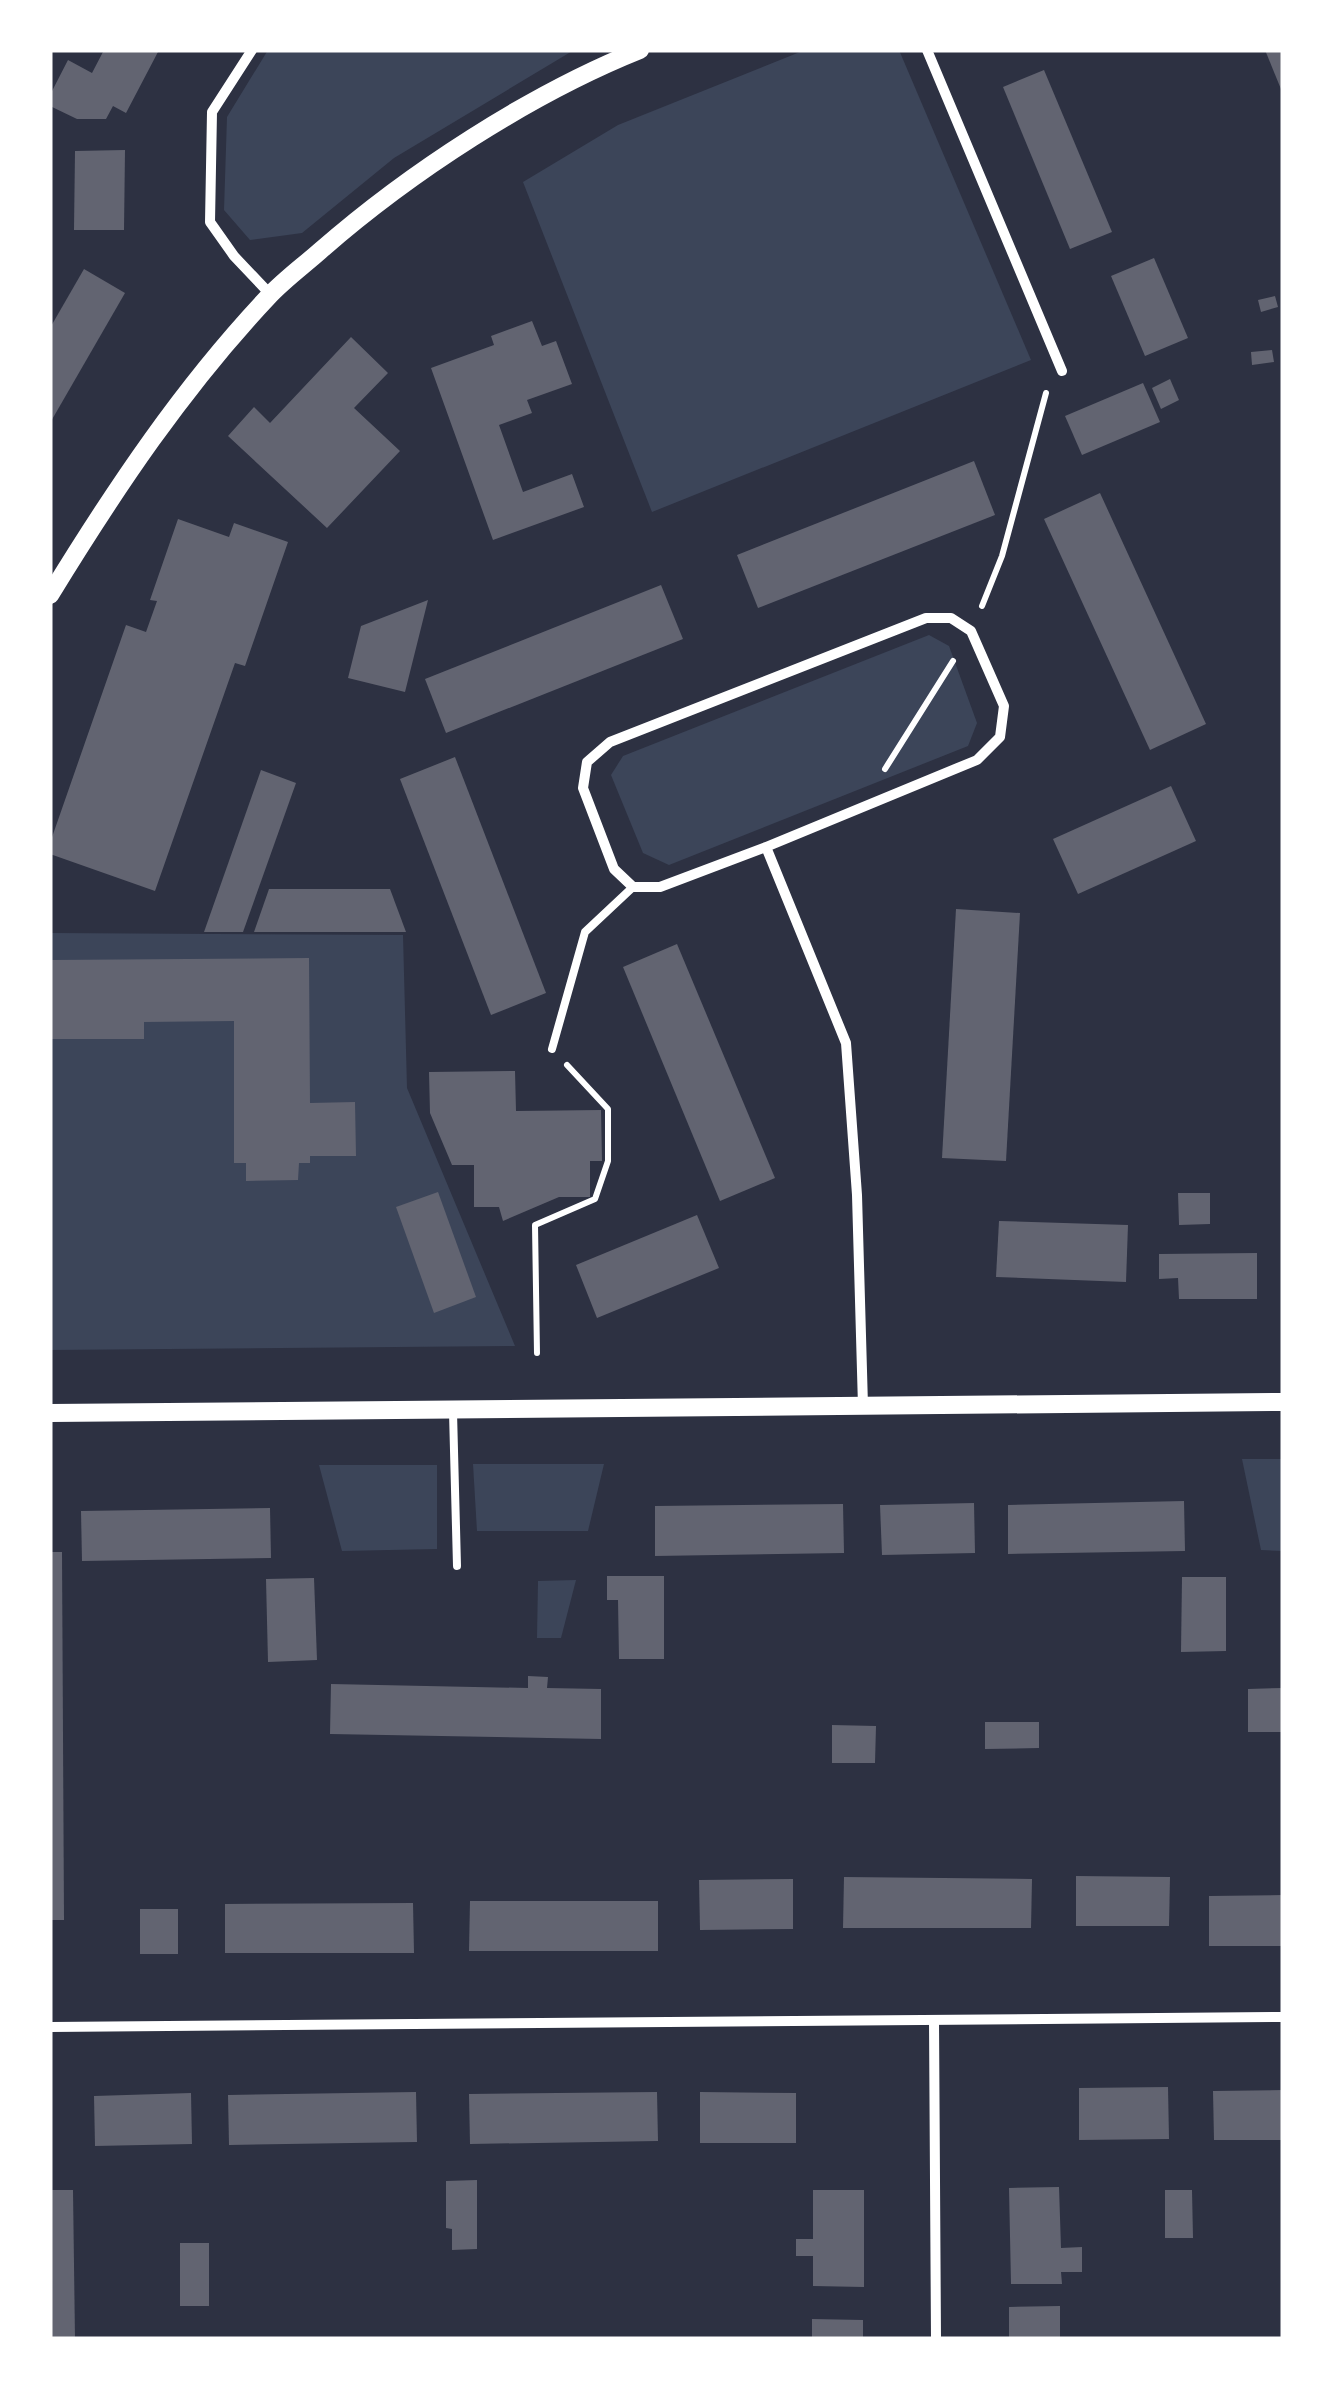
<svg xmlns="http://www.w3.org/2000/svg" width="1333" height="2389" font-family="'Source Sans 3',sans-serif">
<rect width="100%" height="100%" fill="#2d3142"/>
<g fill="#3c4559">
<polygon points="268,50 574,50 394,158 302,233 250,240 224,210 227,117"/>
<polygon points="805,50 899,50 1031,360 652,512 523,182 618,125"/>
<polygon points="929,635 949,646 977,723 968,746 669,865 643,853 611,775 623,756"/>
<polygon points="50,933 403,935 407,1088 515,1346 50,1350"/>
<polygon points="1242,1459 1283,1459 1283,1551 1261,1550"/>
<polygon points="473,1464 604,1464 588,1531 477,1531"/>
<polygon points="319,1465 437,1465 437,1549 342,1551"/>
<polygon points="576,1580 561,1638 537,1638 538,1581"/>
</g>
<g fill="#626471">
<polygon points="104,50 159,50 126,113 113,106 106,119 77,119 50,106 50,95 68,60 92,73"/>
<polygon points="1265,50 1283,50 1283,94"/>
<polygon points="1044,70 1112,232 1070,249 1003,87"/>
<polygon points="125,150 124,230 74,230 75,151"/>
<polygon points="1154,258 1188,338 1145,356 1111,276"/>
<polygon points="84,269 125,293 50,423 50,328"/>
<polygon points="1275,296 1278,307 1261,312 1258,300"/>
<polygon points="532,321 542,346 556,341 572,384 527,400 532,413 499,425 523,492 572,474 584,507 493,540 431,368 494,345 491,336"/>
<polygon points="351,337 388,373 354,408 400,451 327,528 228,436 254,407 270,423"/>
<polygon points="1272,350 1274,362 1252,365 1251,352"/>
<polygon points="1170,379 1179,400 1161,409 1152,388"/>
<polygon points="1143,383 1160,422 1082,455 1065,416"/>
<polygon points="974,461 995,515 758,608 737,555"/>
<polygon points="1100,493 1206,724 1150,750 1044,519"/>
<polygon points="178,519 229,537 234,523 288,542 245,666 235,663 155,891 50,854 50,843 126,625 146,632 157,601 150,600"/>
<polygon points="661,585 683,639 446,733 425,679"/>
<polygon points="428,600 405,692 348,678 361,626"/>
<polygon points="455,757 546,993 491,1015 400,779"/>
<polygon points="261,770 296,783 243,932 204,932"/>
<polygon points="1171,786 1196,841 1078,894 1053,839"/>
<polygon points="269,889 390,889 406,932 254,932"/>
<polygon points="956,909 1020,913 1006,1161 942,1158"/>
<polygon points="677,944 775,1178 720,1201 623,967"/>
<polygon points="309,958 310,1103 355,1102 356,1156 310,1156 310,1163 299,1163 298,1180 246,1181 246,1163 234,1163 234,1021 144,1022 144,1039 50,1039 50,960"/>
<polygon points="515,1071 516,1111 601,1110 602,1161 590,1161 590,1197 559,1197 503,1221 499,1207 474,1207 474,1165 452,1165 430,1113 429,1072"/>
<polygon points="438,1192 476,1297 434,1313 396,1207"/>
<polygon points="1178,1193 1210,1193 1210,1224 1179,1225"/>
<polygon points="697,1215 719,1268 597,1318 576,1265"/>
<polygon points="999,1221 1128,1225 1126,1282 996,1277"/>
<polygon points="1257,1253 1257,1299 1179,1299 1178,1278 1159,1279 1159,1254"/>
<polygon points="1184,1501 1185,1551 1008,1554 1008,1505"/>
<polygon points="974,1503 975,1553 882,1555 880,1505"/>
<polygon points="843,1504 844,1553 655,1556 655,1506"/>
<polygon points="270,1508 271,1558 82,1561 81,1511"/>
<polygon points="50,1552 62,1552 64,1920 50,1920"/>
<polygon points="607,1576 664,1576 664,1659 619,1659 618,1600 607,1600"/>
<polygon points="1182,1577 1226,1577 1226,1651 1181,1652"/>
<polygon points="314,1578 317,1660 268,1662 266,1579"/>
<polygon points="528,1676 548,1677 547,1688 601,1689 601,1739 330,1734 331,1684 528,1688"/>
<polygon points="1283,1688 1283,1732 1248,1732 1248,1689"/>
<polygon points="985,1722 1039,1722 1039,1748 985,1749"/>
<polygon points="832,1725 876,1726 875,1763 832,1763"/>
<polygon points="1076,1876 1170,1877 1169,1926 1076,1926"/>
<polygon points="844,1877 1032,1879 1031,1928 843,1928"/>
<polygon points="793,1879 793,1929 700,1930 699,1880"/>
<polygon points="1283,1895 1283,1946 1209,1946 1209,1896"/>
<polygon points="470,1901 658,1901 658,1951 469,1951"/>
<polygon points="413,1903 414,1953 225,1953 225,1904"/>
<rect x="140" y="1909" width="38" height="45"/>
<polygon points="1168,2087 1169,2139 1079,2140 1079,2088"/>
<polygon points="1283,2090 1283,2140 1214,2140 1213,2091"/>
<polygon points="416,2092 417,2142 229,2145 228,2095"/>
<polygon points="657,2092 658,2141 470,2144 469,2094"/>
<polygon points="700,2092 796,2093 796,2143 700,2143"/>
<polygon points="191,2093 192,2144 95,2146 94,2096"/>
<polygon points="477,2180 477,2249 452,2250 452,2229 446,2228 446,2181"/>
<polygon points="1059,2187 1061,2248 1082,2247 1082,2272 1061,2272 1062,2284 1011,2284 1009,2188"/>
<polygon points="50,2190 73,2190 75,2339 50,2339"/>
<polygon points="813,2190 864,2190 864,2287 813,2286 813,2256 796,2256 796,2239 813,2239"/>
<polygon points="1165,2190 1192,2190 1193,2238 1165,2238"/>
<rect x="180" y="2243" width="29" height="63"/>
<polygon points="1060,2306 1060,2339 1009,2339 1009,2307"/>
<polygon points="812,2319 863,2320 863,2339 812,2339"/>
</g>
<g fill="none" stroke-linecap="round" stroke-linejoin="round">
<g stroke="#fff" stroke-width="6">
<polyline points="982,606 1002,556 1046,393"/>
<polyline points="885,769 953,661"/>
<polyline points="537,1353 535,1225 595,1199 608,1161 608,1109 567,1065"/>
</g>
<g stroke="#fff" stroke-width="8">
<polyline points="552,1049 585,932 633,887"/>
<polyline points="453,1412 457,1566"/>
</g>
<g stroke="#fff" stroke-width="10">
<polyline points="252,50 212,112 210,222 234,256 270,294"/>
<polyline points="927,50 1062,371"/>
<polyline points="766,847 977,760 1000,737 1004,706 971,631 951,618 926,618 610,742 587,762 583,788 614,869 633,887 660,887 766,847 846,1043 857,1195 863,1406"/>
<polyline points="934,2020 936,2339"/>
<polyline points="50,2027 1283,2017"/>
</g>
<g stroke="#fff" stroke-width="18">
<path d="M50,595C115,489 183,387 269,296C284,280 303,266 320,251C409,173 530,94 640,50"/>
<polyline points="50,1413 1283,1402"/>
</g>
</g>
<rect width="1333" height="2389" fill="none" stroke="#ffffff" stroke-width="105"/>
</svg>
